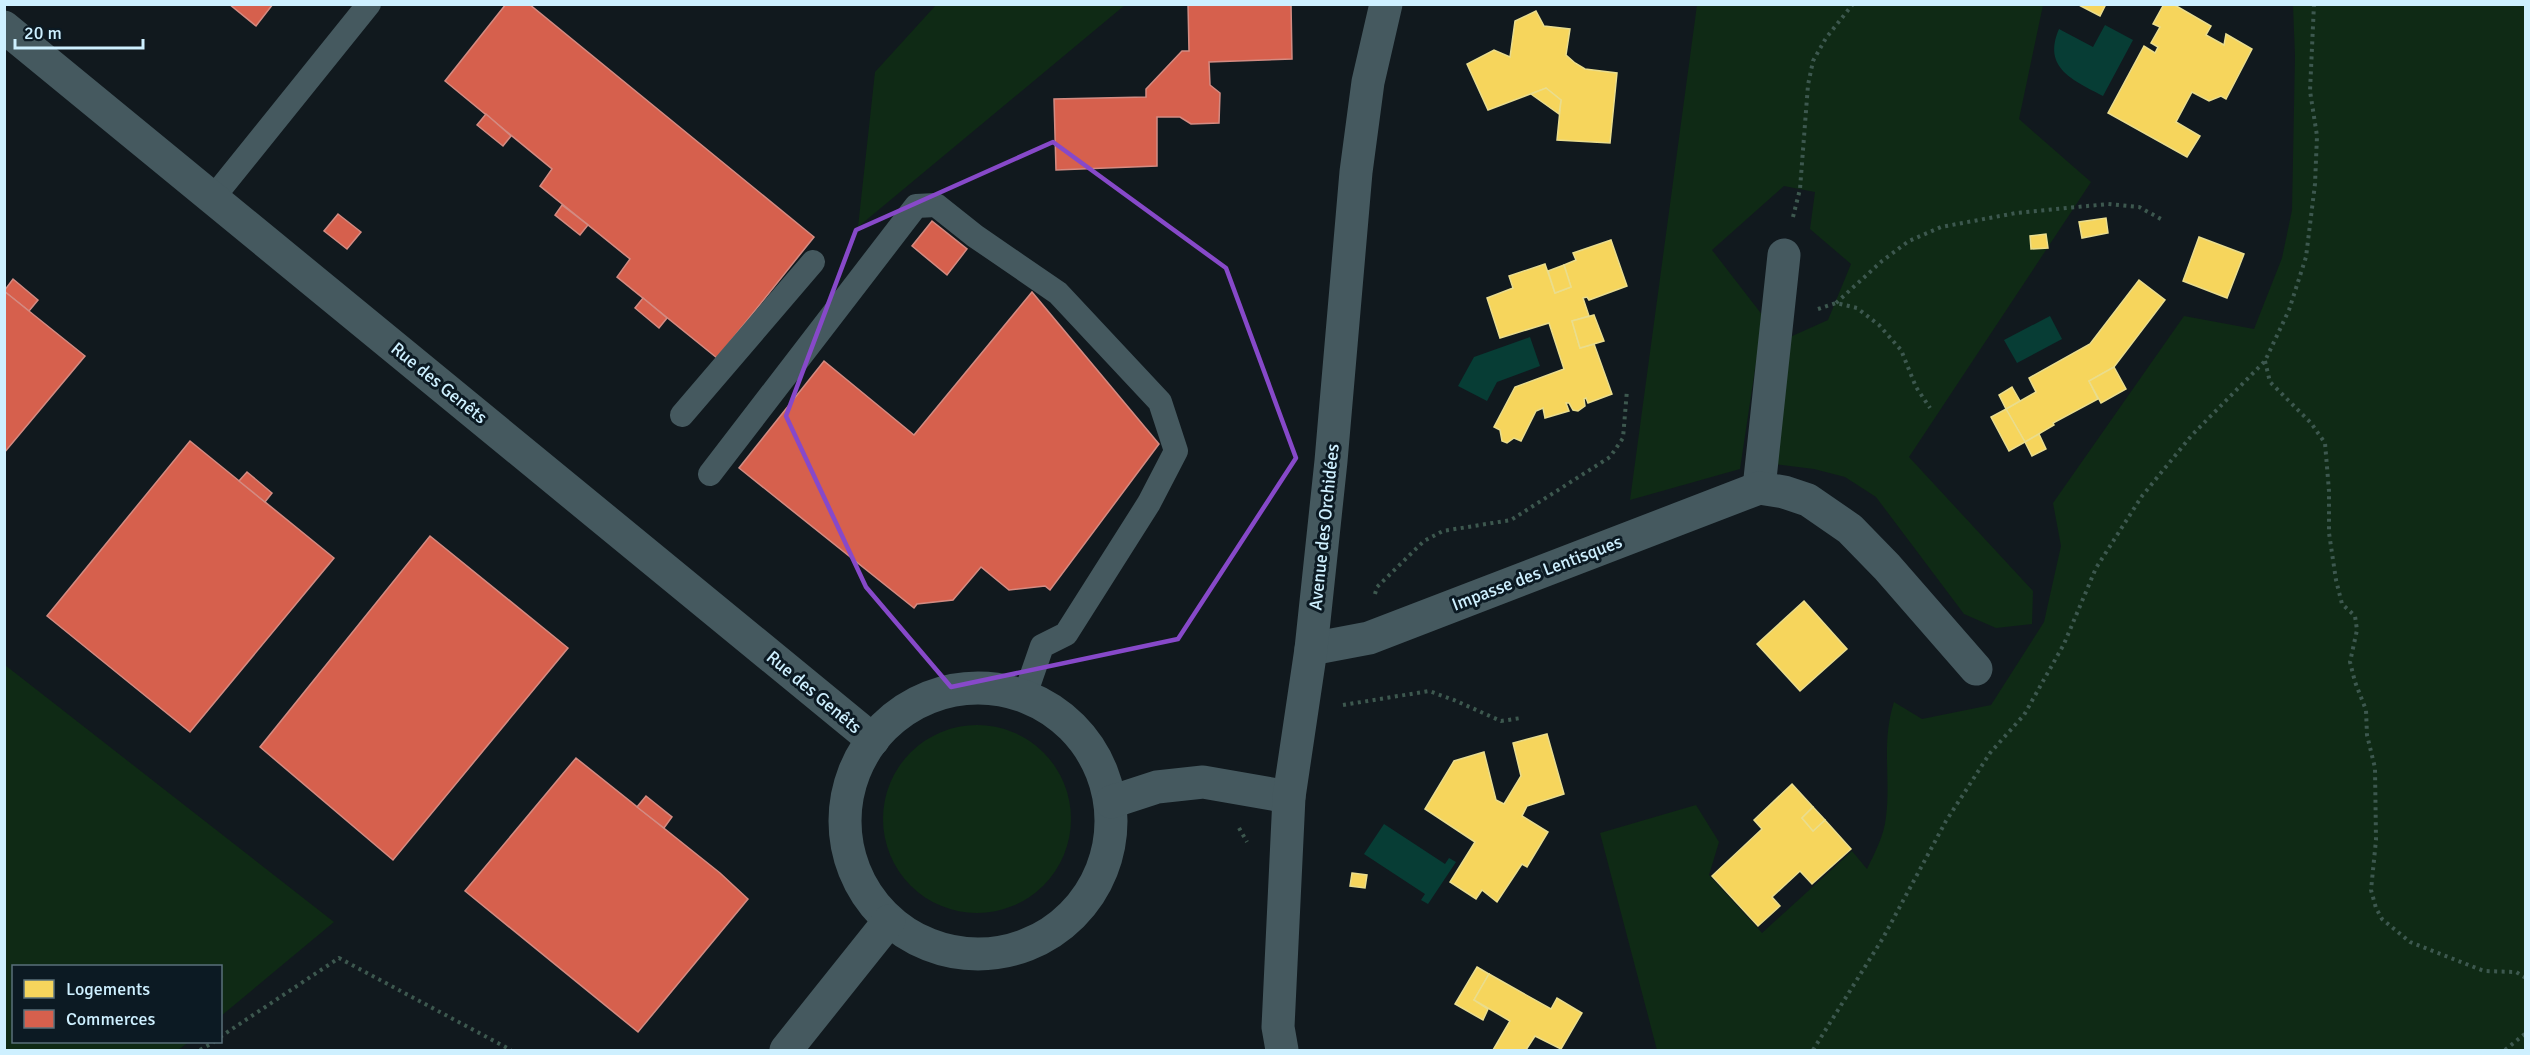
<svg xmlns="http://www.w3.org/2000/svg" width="2530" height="1055" font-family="Signika,sans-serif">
<rect width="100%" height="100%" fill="#11191e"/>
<g fill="#0f2a15">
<polygon points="936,5 1125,5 858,227 875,72"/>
<polygon points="1697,5 2043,5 2019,119 2091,182 1909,457 2033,591 2032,624 1996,628 1964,614 1876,497 1845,477 1814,469 1774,464 1790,337 1828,320 1851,264 1810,229 1815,192 1784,186 1712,250 1763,316 1740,469 1630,500"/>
<path d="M2293,5H2525V1050H1657L1600,833L1696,805L1719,842L1709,875L1762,933L1852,851L1867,869C1875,852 1884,836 1886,817C1891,777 1881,743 1894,702L1922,719L1991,705L2044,622L2061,546L2053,503L2184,316L2254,329L2282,258L2292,210L2295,56Z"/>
<polygon points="5,665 334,922 221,1016 220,966 14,966 14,1042 189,1042 178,1050 5,1050"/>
<circle cx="977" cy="819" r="94"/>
</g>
<g fill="#073d35">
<path d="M2105,25L2133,40L2103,96C2073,80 2042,68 2059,29L2093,47Z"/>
<polygon points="2050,316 2062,339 2017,363 2004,340"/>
<polygon points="1530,337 1540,366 1497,382 1487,401 1458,386 1474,357"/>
<polygon points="1384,824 1445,864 1449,858 1456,862 1428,904 1421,900 1425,894 1364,854"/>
</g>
<g fill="#f6d55c" stroke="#eadd8d" stroke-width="1.5">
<polygon points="2077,4 2106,4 2100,16"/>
<polygon points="2164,4 2173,4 2211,26 2206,35 2224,45 2226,34 2252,49 2226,99 2221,96 2209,101 2192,92 2176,122 2200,136 2187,157 2108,113 2144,46 2155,53 2158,47 2151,43 2160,27 2153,24"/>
<polygon points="1536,11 1544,26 1570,29 1566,55 1575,63 1585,69 1617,73 1610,143 1557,140 1561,100 1546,88 1488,110 1467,64 1494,50 1510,57 1515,21"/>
<polygon points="1546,88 1561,100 1559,114 1531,94"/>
<polygon points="2106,218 2108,233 2082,238 2079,222"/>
<polygon points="2046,234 2048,248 2031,249 2030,236"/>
<polygon points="2199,237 2244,254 2227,298 2183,281"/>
<polygon points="1611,240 1627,286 1589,300 1587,297 1583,298 1589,316 1572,321 1580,348 1594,344 1612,394 1588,403 1586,398 1584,399 1585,406 1578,411 1573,410 1569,403 1566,403 1569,411 1545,418 1543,408 1536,411 1521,441 1514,438 1507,443 1502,441 1500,430 1494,427 1515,387 1564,369 1549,323 1500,338 1487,298 1513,288 1509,276 1545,264 1555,293 1571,287 1564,265 1576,260 1573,253"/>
<polygon points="1564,265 1571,287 1555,293 1548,271"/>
<polygon points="2139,280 2165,300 2114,367 2089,381 2098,399 2053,423 2054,425 2025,442 2006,409 2036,392 2029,378 2090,344"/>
<polygon points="1594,315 1604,341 1580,348 1572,321"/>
<polygon points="2114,367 2126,389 2101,403 2089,381"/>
<polygon points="2012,387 2020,401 2006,409 1999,395"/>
<polygon points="2006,409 2025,442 2009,451 1991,417"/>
<polygon points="2039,434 2046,449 2032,456 2025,442"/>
<polygon points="1804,601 1847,649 1800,691 1757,644"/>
<polygon points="1547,734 1564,794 1527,806 1522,816 1548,832 1527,867 1522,864 1497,902 1482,890 1476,899 1450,882 1475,842 1425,809 1454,761 1484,752 1496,800 1504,804 1521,776 1513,743"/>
<polygon points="1792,784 1813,807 1802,818 1813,831 1825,820 1851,849 1812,884 1800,871 1772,897 1780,906 1758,926 1712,876 1762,829 1754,820"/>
<polygon points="1813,807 1825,820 1813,831 1802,818"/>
<polygon points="1352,873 1367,875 1365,888 1350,886"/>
<polygon points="1477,967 1489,974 1474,1000 1488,1009 1483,1020 1455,1004"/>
<polygon points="1489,974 1551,1009 1557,998 1582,1013 1561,1049 1535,1036 1526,1050 1493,1050 1510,1021 1474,1000"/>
</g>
<g fill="#d6604d" stroke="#d48b82" stroke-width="1.5">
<polygon points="229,4 273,4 256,26"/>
<polygon points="506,4 529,4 814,237 717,358 617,277 630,259 540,186 552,169 445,81"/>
<polygon points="1188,4 1291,4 1292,59 1209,62 1210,85 1220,93 1219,123 1191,124 1180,117 1157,117 1157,166 1056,170 1054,99 1146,97 1146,89 1182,51 1189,51"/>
<polygon points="486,114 511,136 503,146 477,125"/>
<polygon points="562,205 588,225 580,235 555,215"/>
<polygon points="338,214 361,232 347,249 324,231"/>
<polygon points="932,221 967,249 947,275 912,246"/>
<polygon points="13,279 38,300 29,311 4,291"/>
<polygon points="4,291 85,356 4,453"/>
<polygon points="1032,292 1159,444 1050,590 1045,586 1009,590 981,567 953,600 917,604 914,608 739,468 824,361 914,435"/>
<polygon points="643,298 667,318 659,328 635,308"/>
<polygon points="190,441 334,558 190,732 47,616"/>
<polygon points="247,472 272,493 265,502 239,481"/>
<polygon points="430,536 568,648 393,860 260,747"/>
<polygon points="576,758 720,873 748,899 638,1032 465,891"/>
<polygon points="646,796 672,817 664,828 637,807"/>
</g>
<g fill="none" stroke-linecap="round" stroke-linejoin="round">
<g stroke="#3d584f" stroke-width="4" stroke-dasharray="3 4.5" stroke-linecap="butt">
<polyline points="1793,217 1800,189 1808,85 1813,61 1826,38 1853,4"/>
<polyline points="1836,303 1882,261 1909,241 1941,227 2016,213 2108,204 2139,207 2161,219"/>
<polyline points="1818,309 1836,303 1857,308 1879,325 1901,350 1916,387 1930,408"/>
<polyline points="2265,361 2270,382 2311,423 2325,443 2329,491 2329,533 2336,580 2342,604 2355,616 2357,630 2350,662 2355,682 2366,710 2367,735 2375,768 2376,840 2371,890 2376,908 2382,919 2410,942 2484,971 2516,972 2526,978"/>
<polyline points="1375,594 1377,587 1424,541 1443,531 1511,520 1610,457 1623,438 1627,390"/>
<polyline points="1343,705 1429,691 1454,700 1501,721 1521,718"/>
<polyline points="1239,828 1247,842"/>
<polyline points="220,1037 339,958 511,1050"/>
<polyline points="200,1050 214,1042"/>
<polyline points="1813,1050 1883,938 1946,821 1990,753 2024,715 2064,644 2096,568 2142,496 2192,435 2265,361 2289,310 2306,257 2315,184 2317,136 2310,91 2314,4"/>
<polyline points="2505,1050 2526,1033"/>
</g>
<g stroke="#45595f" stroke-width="24">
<polyline points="212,199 369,4"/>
<polyline points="682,415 813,262"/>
<polyline points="710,474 916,206 936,205 975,236 1058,293 1160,402 1176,451 1149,503 1066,634 1042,646 1025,695"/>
</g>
<g stroke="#45595f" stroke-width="33">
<polyline points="4,27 873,740"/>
<polyline points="1759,488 1784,255"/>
<polyline points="1311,649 1369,638 1759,488 1784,492 1808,500 1850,529 1887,567 1976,669"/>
<circle cx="978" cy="821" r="133"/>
<polyline points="1111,802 1157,787 1203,782 1289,797"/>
<polyline points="786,1050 889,921"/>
<polyline points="1282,1050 1278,1027 1289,797 1311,649 1331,461 1356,172 1368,82 1386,4"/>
</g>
</g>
<path fill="none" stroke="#8749c9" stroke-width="4.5" stroke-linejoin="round" d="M1053,142L1226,268L1296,458L1178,639L951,687L866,587L786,416L856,230Z"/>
<g text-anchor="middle" stroke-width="6" stroke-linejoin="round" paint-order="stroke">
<g font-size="18" fill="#cef0ff" stroke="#0c1a23">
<text transform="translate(439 383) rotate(39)" y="6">Rue des Genêts</text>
<text transform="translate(1324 527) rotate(-84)" y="6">Avenue des Orchidées</text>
<text transform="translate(1537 573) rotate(-21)" y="6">Impasse des Lentisques</text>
<text transform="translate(814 692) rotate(40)" y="6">Rue des Genêts</text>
</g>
</g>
<rect width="2530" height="1055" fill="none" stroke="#cef0ff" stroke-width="12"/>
<rect x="12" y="965" width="210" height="78" fill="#0c1a23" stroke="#5a707b" stroke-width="1.5"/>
<rect x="24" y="980" width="30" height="18" fill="#f6d55c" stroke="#5a707b" stroke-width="1.5"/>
<text x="66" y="995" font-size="18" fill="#cef0ff">Logements</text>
<rect x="24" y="1010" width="30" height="18" fill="#d6604d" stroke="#5a707b" stroke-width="1.5"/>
<text x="66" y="1025" font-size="18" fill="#cef0ff">Commerces</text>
<path d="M15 39v9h128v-9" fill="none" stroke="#cef0ff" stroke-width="3"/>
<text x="24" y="39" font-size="18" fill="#cef0ff" stroke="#0c1a23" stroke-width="4.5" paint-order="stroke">20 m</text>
</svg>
